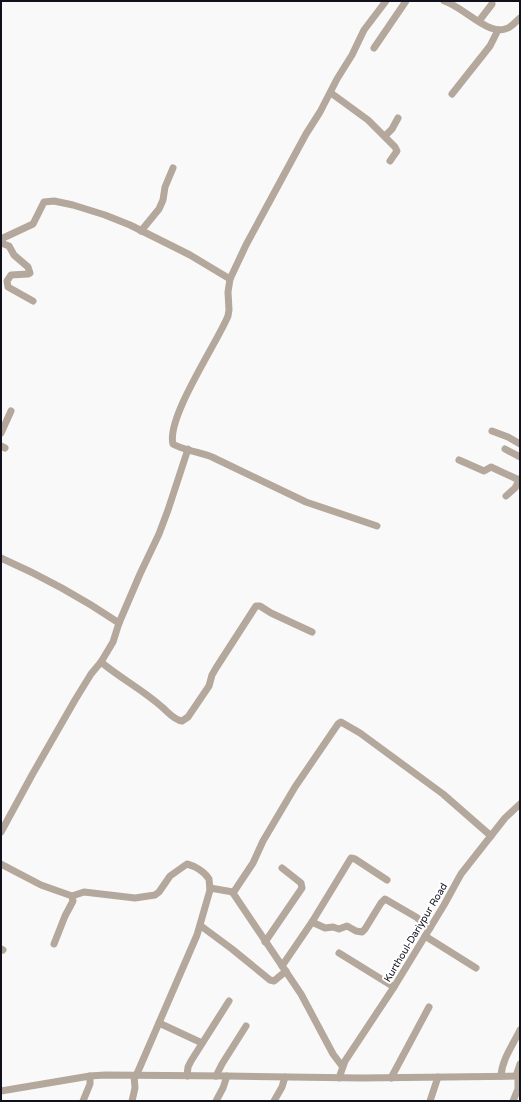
<svg xmlns="http://www.w3.org/2000/svg" width="521" height="1102" font-family="'Varela Round',sans-serif">
<rect width="100%" height="100%" fill="#f9f9f9"/>
<g fill="none" stroke-linecap="round" stroke-linejoin="round">
<g stroke="#b4a79c" stroke-width="7">
<path d="M444,1C462,6 487,35 505,29C511,28 515,22 520,18"/>
<polyline points="479,21 492,4"/>
<polyline points="374,48 406,1"/>
<polyline points="331,93 368,120 395,147 397,151 390,161"/>
<polyline points="452,94 490,46 498,30"/>
<polyline points="385,136 392,129 398,118"/>
<polyline points="141,231 159,209 163,200 165,187 173,168"/>
<polyline points="1,239 33,224 44,202 54,201 73,205 105,215 130,225 190,255 230,279"/>
<polyline points="1,243 9,246 14,255 28,267 30,273 28,274 11,275 7,281 8,287 33,301"/>
<polyline points="492,431 508,437 520,444"/>
<polyline points="1,433 11,411"/>
<polyline points="1,446 5,448"/>
<polyline points="505,449 520,457"/>
<polyline points="459,460 484,471 491,467 519,480"/>
<polyline points="506,496 515,488 520,479"/>
<path d="M377,526L306,502L212,457C202,453 180,449 173,444C166,418 217,343 228,316L229,310L228,292L230,279L246,245L306,134L320,112L337,79L352,55L364,30L386,1"/>
<path d="M1,558C42,576 82,598 119,623"/>
<path d="M101,662C120,678 143,690 162,707C168,712 174,720 182,721L188,717L209,686L212,675L216,668L256,606H260L271,613L312,632"/>
<polyline points="1,832 32,775 75,700 91,674 101,662 113,642 119,623 140,574 159,534 168,510 188,449"/>
<polyline points="1,864 41,885 72,896 73,901 65,916 54,944"/>
<polyline points="210,888 233,892"/>
<path d="M72,896L84,892L135,898L155,895L159,892L170,876L187,864C195,866 205,872 209,879L210,890L197,935L136,1076"/>
<polyline points="312,922 325,928 333,927 339,929 347,926 356,931 362,932 365,929 381,903 385,899 416,917 430,928"/>
<polyline points="201,926 232,949 270,980 274,981 286,971"/>
<polyline points="425,936 476,968"/>
<polyline points="265,942 302,888 301,883 282,868"/>
<polyline points="1,949 3,950"/>
<polyline points="339,953 394,987"/>
<polyline points="282,966 312,922 351,858 355,859 387,880"/>
<polyline points="159,1023 202,1043"/>
<polyline points="342,1066 333,1054 301,994 233,893 253,863 263,841 295,787 338,724 341,722 360,733 443,794 491,836"/>
<polyline points="187,1076 188,1067 191,1061 229,1001"/>
<polyline points="216,1076 222,1064 246,1026"/>
<path d="M501,1076C502,1059 513,1045 520,1030"/>
<polyline points="516,1076 520,1064"/>
<polyline points="339,1078 345,1061 394,987 444,905 461,874 505,818 520,804"/>
<polyline points="391,1078 429,1007"/>
<polyline points="1,1091 90,1076 105,1075 227,1076 362,1078 520,1076"/>
<polyline points="83,1101 90,1084 90,1076"/>
<polyline points="132,1101 135,1088 134,1076"/>
<polyline points="216,1101 223,1088 227,1076"/>
<polyline points="274,1101 282,1087 285,1077"/>
<polyline points="430,1101 438,1077"/>
<polyline points="513,1101 518,1089 518,1076"/>
</g>
</g>
<g text-anchor="middle" stroke-width="4" stroke-linejoin="round" paint-order="stroke">
<g font-size="10" fill="#10111c" stroke="#fff">
<text transform="translate(415 932) rotate(-59)" y="4">Kurthoul-Dariypur Road</text>
</g>
</g>
<rect width="521" height="1102" fill="none" stroke="#10111c" stroke-width="4"/>
</svg>
